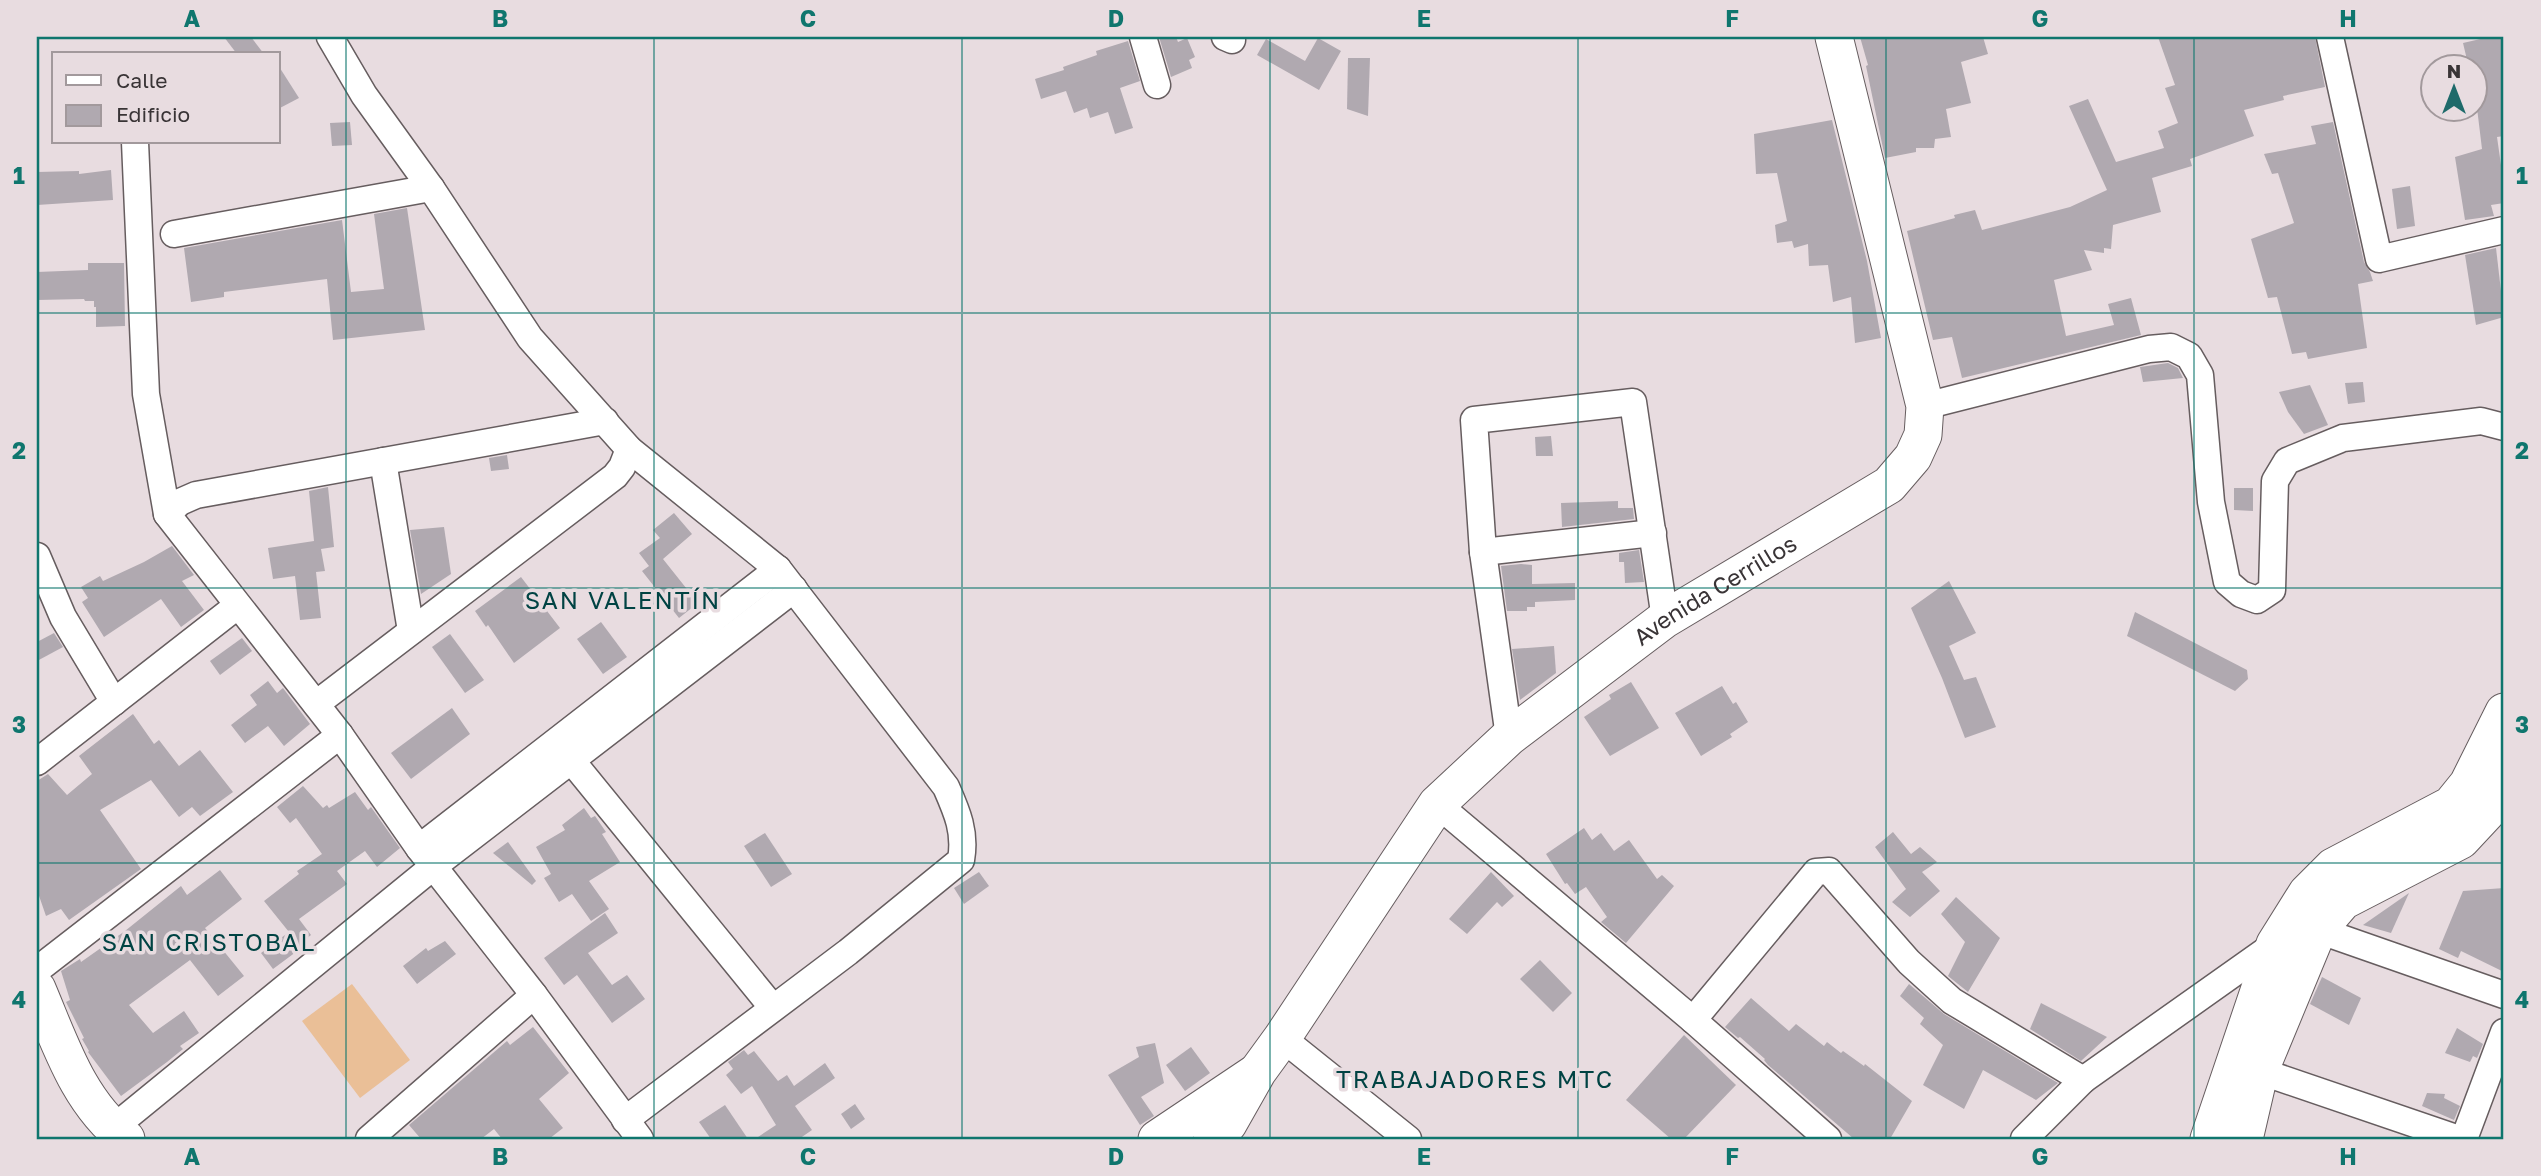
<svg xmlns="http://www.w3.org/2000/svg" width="2541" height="1176" font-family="'Golos Text',sans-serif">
<rect width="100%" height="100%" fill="#e8dce0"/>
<polygon fill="#eabf97" points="352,984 410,1060 360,1098 302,1021"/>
<g fill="#b0a9b0">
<polygon points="224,37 251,37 264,54 237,54"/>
<polygon points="1159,37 1176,37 1178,42 1187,38 1195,57 1189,60 1192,68 1171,77"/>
<polygon points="1860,37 1983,37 1988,54 1961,62 1971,103 1946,109 1951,137 1935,139 1934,148 1916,148 1916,152 1885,158 1866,66 1868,65"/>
<polygon points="2158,37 2315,37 2325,87 2283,96 2284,100 2244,110 2254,136 2190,159 2192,166 2152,178 2161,212 2113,225 2111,249 2104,248 2104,253 2084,250 2092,270 2054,280 2066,336 2114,325 2108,304 2131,298 2141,335 1962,378 1952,337 1933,340 1907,231 1955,218 1954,215 1975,210 1982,230 2070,207 2107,190 2069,106 2088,99 2116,162 2164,148 2158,131 2178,123 2165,88 2175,85"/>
<polygon points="2489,37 2504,37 2504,136 2497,137 2502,172 2504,172 2504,203 2491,205 2494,216 2465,220 2455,157 2482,149 2477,108 2474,107 2474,62 2468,64 2463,43"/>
<polygon points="1318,38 1341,51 1319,90 1257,55 1266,39 1305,61"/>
<polygon points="1128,41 1140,81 1120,88 1133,128 1115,134 1108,112 1090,118 1087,108 1074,113 1066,91 1041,99 1035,79 1064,70 1063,67 1097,55 1096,51"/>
<polygon points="1348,58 1370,58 1368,116 1347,109"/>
<polygon points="278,65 299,98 278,109"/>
<polygon points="1832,120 1867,261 1881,338 1855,343 1851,297 1833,302 1828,265 1809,266 1808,244 1794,248 1792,241 1777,243 1775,225 1787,221 1777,173 1756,174 1754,134"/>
<polygon points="350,122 352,145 332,146 330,123"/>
<polygon points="2333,122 2364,262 2370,272 2373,281 2358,284 2367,348 2308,359 2306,352 2292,354 2277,297 2268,298 2251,239 2294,223 2278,173 2272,174 2264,154 2316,144 2311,126"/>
<polygon points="111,170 113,200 37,205 37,172 79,171 79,174"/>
<polygon points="2410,186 2415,226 2397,229 2392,189"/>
<polygon points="407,208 425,330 333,340 327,279 224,292 224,297 191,302 184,248 342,220 351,292 384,289 374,214"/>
<polygon points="2496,248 2504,317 2476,325 2465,255"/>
<polygon points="88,263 124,263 125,326 96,327 96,307 94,307 94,301 85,301 84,299 37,300 37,272 88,270"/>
<polygon points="2168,363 2178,368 2183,378 2143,382 2140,367"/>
<polygon points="2363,382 2365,402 2348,404 2345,383"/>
<polygon points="2310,385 2328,425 2304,434 2288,412 2279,392"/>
<polygon points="1551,436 1553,456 1536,456 1535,437"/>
<polygon points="507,455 509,469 491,471 489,458"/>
<polygon points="328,487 334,547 321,549 325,571 316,572 321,618 300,620 295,576 273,579 268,548 314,541 309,491"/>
<polygon points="2234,488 2253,488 2253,511 2234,510"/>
<polygon points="1618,501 1618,508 1633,508 1634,519 1562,527 1561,503"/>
<polygon points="674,513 692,534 663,559 698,603 679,618 642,571 649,566 639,553 660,538 653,530"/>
<polygon points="444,527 451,574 421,594 410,530"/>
<polygon points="172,546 194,575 182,581 204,610 181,627 161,599 104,637 82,602 88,598 81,587 100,576 103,581 144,562"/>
<polygon points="1639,550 1644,582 1625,583 1624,562 1619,562 1619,553"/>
<polygon points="1521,564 1532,565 1532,584 1575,583 1575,600 1535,602 1535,607 1527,607 1527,611 1507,611 1501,566"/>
<polygon points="521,577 560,628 514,663 488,625 486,627 475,611"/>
<polygon points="1949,581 1976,633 1949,646 1964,680 1976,677 1996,727 1965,738 1942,678 1911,608"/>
<polygon points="2135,612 2247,670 2248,679 2235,691 2127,636"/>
<polygon points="601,622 627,657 603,674 577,639"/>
<polygon points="54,633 63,647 37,661 37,642"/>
<polygon points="450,634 484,680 465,693 432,647"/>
<polygon points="242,638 252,651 220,675 210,661"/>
<polygon points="1554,646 1556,673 1520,700 1512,649"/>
<polygon points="268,681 277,693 283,688 310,724 284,746 268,726 245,743 231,725 257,705 250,695"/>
<polygon points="1631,682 1659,728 1610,756 1584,717 1611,699 1609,695"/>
<polygon points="1722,686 1733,704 1736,702 1748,722 1730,734 1732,737 1701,756 1675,713"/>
<polygon points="452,708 470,734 411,779 391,753"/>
<polygon points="133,714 154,744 159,740 179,766 200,750 233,792 200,816 192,807 179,817 151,780 100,810 141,869 69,920 61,909 46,916 37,890 37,781 48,774 67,795 92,774 79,756"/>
<polygon points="303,786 323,808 327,805 329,808 355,792 368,810 371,807 400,848 377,867 365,851 337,871 347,884 299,919 311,935 301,943 304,946 273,969 261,953 289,932 264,901 299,874 297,871 322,854 296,818 290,823 277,807"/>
<polygon points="584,808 591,818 595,816 606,832 602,834 620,862 589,881 609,909 591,921 572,894 559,902 544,878 551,874 536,847 565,830 562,825"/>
<polygon points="1584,828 1592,840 1601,833 1614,851 1629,840 1657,879 1662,875 1674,886 1626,943 1601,922 1607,917 1586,887 1575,894 1567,883 1565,884 1546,854"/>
<polygon points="1893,832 1911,854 1920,847 1937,862 1922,872 1940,891 1910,917 1892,902 1906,889 1875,847"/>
<polygon points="765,833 792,874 771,887 744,846"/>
<polygon points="508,842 536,881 532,885 493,853"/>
<polygon points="220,870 242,899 205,928 244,976 218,996 190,960 129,1005 153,1033 184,1011 199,1033 180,1046 183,1049 167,1062 121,1096 88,1052 89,1051 82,1039 84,1038 66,1002 70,1000 61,971 80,959 81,962 125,931 181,886 187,895"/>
<polygon points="979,872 989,886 964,904 954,888"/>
<polygon points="1491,872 1514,896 1502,907 1497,902 1467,934 1449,919"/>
<polygon points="2504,888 2504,972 2461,951 2458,958 2439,949 2463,891"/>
<polygon points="2409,893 2391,933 2363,925"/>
<polygon points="1956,897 2000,938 1968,992 1948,976 1965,942 1941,914"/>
<polygon points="605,913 618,933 588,953 612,985 627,975 645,999 612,1023 577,975 564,985 544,958"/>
<polygon points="445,941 456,954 417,984 403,966 426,948 428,951"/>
<polygon points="1540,960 1572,993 1553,1012 1520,979"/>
<polygon points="2322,977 2361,998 2349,1025 2310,1004"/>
<polygon points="1909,984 1944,1014 2058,1083 2036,1100 1983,1070 1964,1109 1923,1085 1943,1045 1920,1024 1924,1018 1900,996"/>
<polygon points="1751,998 1789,1031 1796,1024 1824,1046 1827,1042 1841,1053 1843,1051 1864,1066 1865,1064 1912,1101 1890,1139 1854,1139 1768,1065 1764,1060 1765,1059 1740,1037 1738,1038 1725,1027"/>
<polygon points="2041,1003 2107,1037 2081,1061 2030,1029"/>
<polygon points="533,1027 569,1073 539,1099 563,1128 549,1139 502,1139 494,1129 481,1139 421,1139 409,1125 507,1041 510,1045"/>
<polygon points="2457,1028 2483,1044 2477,1058 2473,1056 2470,1062 2445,1053"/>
<polygon points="1684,1035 1736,1085 1684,1139 1671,1139 1626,1100"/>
<polygon points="1155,1043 1164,1083 1141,1097 1154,1116 1140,1125 1108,1075 1139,1057 1136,1047"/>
<polygon points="1191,1047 1210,1073 1185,1091 1166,1065"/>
<polygon points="744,1050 748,1055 754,1051 778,1081 787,1075 794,1086 825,1063 835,1078 795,1106 812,1130 799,1139 755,1139 776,1125 752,1086 741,1094 726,1075 733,1069 728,1062"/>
<polygon points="2427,1093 2445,1094 2444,1098 2460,1106 2454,1120 2422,1106"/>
<polygon points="855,1104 865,1119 851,1129 841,1114"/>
<polygon points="725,1105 748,1139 711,1139 699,1122"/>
</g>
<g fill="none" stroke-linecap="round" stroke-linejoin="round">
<defs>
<g id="street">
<path d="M330,37L364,95L431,188L530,338L629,449L778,569L946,787C957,812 966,832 961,860L848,952L625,1120"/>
<polyline points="1143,37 1157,85"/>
<polyline points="1225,37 1232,40"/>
<polyline points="2330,37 2379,259 2504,230"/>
<polyline points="135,142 146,394 167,514 340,735 419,848 534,995 640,1139"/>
<polyline points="174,234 431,188"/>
<polyline points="1925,406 2149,349 2171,347 2189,356 2200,375 2211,502 2227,582 2241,594 2257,600 2272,590 2275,481 2287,461 2343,438 2481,421 2504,427"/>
<polyline points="383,461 411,631"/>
<polyline points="167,514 180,502 196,495 605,421"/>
<polyline points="1483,552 1653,533"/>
<polyline points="37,556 63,617 114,702"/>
<polyline points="316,704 615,476 622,467 629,449"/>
<polyline points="1509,737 1483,552 1474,420 1633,402 1665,619"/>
<polyline points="563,744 571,760 773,1008"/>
<polyline points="37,762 237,606"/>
<polyline points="1437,804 1693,1020 1828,1139"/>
<polyline points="419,848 778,569"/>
<polyline points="37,970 340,735"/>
<polyline points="1693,1020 1816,872 1829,871 1909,962 1952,1001 2083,1080"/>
<polyline points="1282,1038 1408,1139"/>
<polyline points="2245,1066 2459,1139"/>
<polyline points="112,1129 434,866 794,589"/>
<polyline points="369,1139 534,995"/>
<polyline points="2024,1139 2083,1080 2275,944 2318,930 2504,995"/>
<polyline points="2464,1139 2504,1032"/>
</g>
<g id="secondary">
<path d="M37,989C60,1043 78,1102 126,1139"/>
<polyline points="1157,1139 1254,1074"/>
<path id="s1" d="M1212,1139L1228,1124L1258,1071L1282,1038L1437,804L1509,737L1665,619L1889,485L1913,457L1923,435L1925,406L1834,37"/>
<polyline points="2209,1139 2275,944 2307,893 2333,867 2451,805 2468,784 2504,712"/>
<polyline points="2244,1139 2260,1070 2318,930 2343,901 2461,840 2489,810 2504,777"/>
</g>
</defs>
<use href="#street" stroke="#665d5f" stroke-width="29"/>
<use href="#secondary" stroke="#665d5f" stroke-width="39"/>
<use href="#street" stroke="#fff" stroke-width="26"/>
<use href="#secondary" stroke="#fff" stroke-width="37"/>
</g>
<path fill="none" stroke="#0f766e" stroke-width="2" stroke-opacity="0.55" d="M346,37V1139M654,37V1139M962,37V1139M1270,37V1139M1578,37V1139M1886,37V1139M2194,37V1139M37,313H2504M37,588H2504M37,863H2504"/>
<g text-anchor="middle" stroke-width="7" stroke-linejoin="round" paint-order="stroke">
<g font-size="23" fill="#393436" stroke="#e8dce0">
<text dy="8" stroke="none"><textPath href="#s1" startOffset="756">Avenida Cerrillos</textPath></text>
</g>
<g font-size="24" letter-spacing="2" fill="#004343" stroke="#e8dce0">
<text x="623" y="609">SAN VALENTÍN</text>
<text x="209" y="951">SAN CRISTOBAL</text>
<text x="1475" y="1088">TRABAJADORES MTC</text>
</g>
</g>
<rect width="2541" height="1176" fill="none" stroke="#e8dce0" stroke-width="77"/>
<rect x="52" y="52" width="228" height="91" fill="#e8dce0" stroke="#a2999c" stroke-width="2"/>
<rect x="66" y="75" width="35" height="10" fill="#ffffff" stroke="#a2999c" stroke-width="2"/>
<text x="116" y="88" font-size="21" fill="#393436">Calle</text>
<rect x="66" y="105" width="35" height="21" fill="#b0a9b0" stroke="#a2999c" stroke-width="2"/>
<text x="116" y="122" font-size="21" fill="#393436">Edificio</text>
<g transform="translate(2454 88)"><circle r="33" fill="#e8dce0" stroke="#a2999c" stroke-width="2"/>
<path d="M0-5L12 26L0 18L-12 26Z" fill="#1e6a6a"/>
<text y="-10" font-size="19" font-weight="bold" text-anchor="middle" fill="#393436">N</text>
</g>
<rect x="38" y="38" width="2464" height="1100" fill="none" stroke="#0f766e" stroke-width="2.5"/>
<g font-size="23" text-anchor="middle" font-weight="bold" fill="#0f766e">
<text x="192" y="27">A</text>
<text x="500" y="27">B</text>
<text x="808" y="27">C</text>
<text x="1116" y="27">D</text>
<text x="1424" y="27">E</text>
<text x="1732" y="27">F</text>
<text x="2040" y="27">G</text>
<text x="2348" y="27">H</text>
<text x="19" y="184">1</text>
<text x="2522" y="184">1</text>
<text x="19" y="459">2</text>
<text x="2522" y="459">2</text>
<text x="19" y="733">3</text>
<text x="2522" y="733">3</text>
<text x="19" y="1008">4</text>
<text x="2522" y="1008">4</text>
<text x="192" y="1165">A</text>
<text x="500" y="1165">B</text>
<text x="808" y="1165">C</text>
<text x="1116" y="1165">D</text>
<text x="1424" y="1165">E</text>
<text x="1732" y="1165">F</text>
<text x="2040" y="1165">G</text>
<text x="2348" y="1165">H</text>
</g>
</svg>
